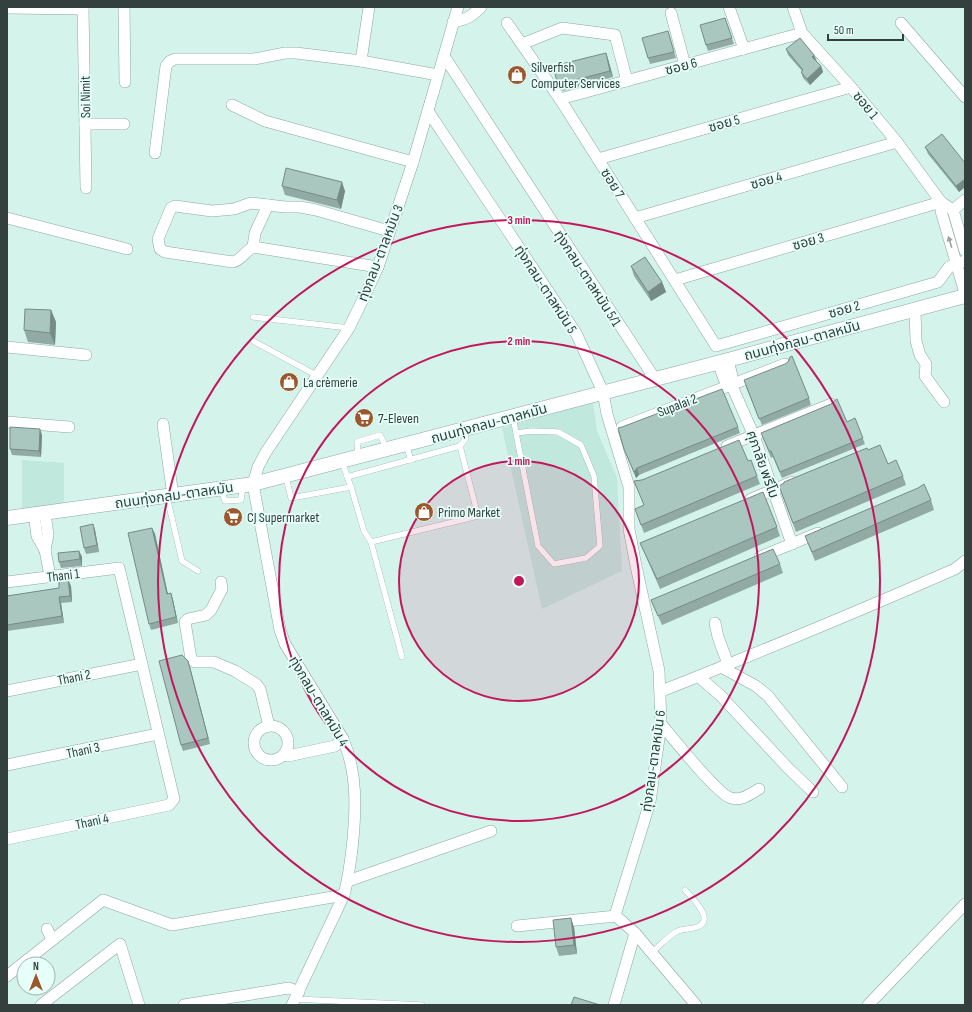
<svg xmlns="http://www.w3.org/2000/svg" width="972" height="1012" font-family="'Sofia Sans Condensed','Noto Sans Thai',sans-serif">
<rect width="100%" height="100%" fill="#d4f3eb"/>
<g fill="#c0e8dd">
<polygon points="593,402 597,431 617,478 622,571 542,609 502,428"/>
<polygon points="22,460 64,463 64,505 22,510"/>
</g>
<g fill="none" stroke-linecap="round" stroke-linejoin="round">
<defs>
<g id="service">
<polyline points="253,317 349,328"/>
<polyline points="253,341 316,375"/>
<polyline points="513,417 516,433 538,546 554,564 586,558 600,546 594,476 581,445 558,432 532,431 516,433"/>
<polyline points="406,445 411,460"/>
<polyline points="358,455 357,442 380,435 387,449"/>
<polyline points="342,462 351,487"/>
<polyline points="286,477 291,498 351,487 364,531 371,542 478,516 460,446 466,438 463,429"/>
<polyline points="347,477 460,446"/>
<polyline points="221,489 225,501 241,500 243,486"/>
<polyline points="167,497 182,561 198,571"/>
<polyline points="371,542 402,657"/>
<path d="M652,952C660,946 667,937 676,932C682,928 690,930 697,927C716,920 692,898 685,890"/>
<polyline points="294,999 422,1005"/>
</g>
<g id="minor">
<polyline points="83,7 86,188"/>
<polyline points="124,7 125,82"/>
<polyline points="729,7 744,49"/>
<polyline points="793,7 802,33 851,87 897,142 941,202 953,210 965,251"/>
<polyline points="7,8 83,9"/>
<polyline points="671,13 685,65"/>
<path d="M453,22C466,20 472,16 481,7"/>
<polyline points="507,23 560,99 716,346 938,282 949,267 965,261"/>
<polyline points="901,23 965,97"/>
<polyline points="522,44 562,28 615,35 627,81"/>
<polyline points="444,56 655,379"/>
<polyline points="361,61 369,7"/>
<polyline points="560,99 802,33"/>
<polyline points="232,105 265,121 413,162"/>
<polyline points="428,111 576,333 603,392 607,414 629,487 629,529 636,566 659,671 661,724 650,802 616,912 616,916 635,933 696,1005"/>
<polyline points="85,124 124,124"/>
<polyline points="155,153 166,66 170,61 175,59 254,59 285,53 296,53 361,61 438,75"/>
<polyline points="598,159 851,87"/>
<polyline points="941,202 941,211 965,293"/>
<polyline points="953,210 965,200"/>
<polyline points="7,218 127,249"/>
<polyline points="635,218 897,142"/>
<polyline points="253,247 255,233 268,205"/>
<path d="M378,267L253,247C245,251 242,260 233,262L165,252L160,249L158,239L171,208L175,206L212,211L234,209L251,203L285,207H300L316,210L389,231"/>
<polyline points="675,280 941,202"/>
<polyline points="915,310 916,341 920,355 926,364 925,376 944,402"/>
<polyline points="7,347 86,355"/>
<polyline points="728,360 732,376 731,384"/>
<polyline points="718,362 724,379 731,384 754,436 792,544"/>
<polyline points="7,422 69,427"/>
<polyline points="163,424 173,496"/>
<polyline points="622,427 785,364"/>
<polyline points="727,446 831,404"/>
<polyline points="751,499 792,482"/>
<polyline points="45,513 48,535 45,550 50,576"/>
<polyline points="34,514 37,536 45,550"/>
<polyline points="760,557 818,533"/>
<polyline points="7,582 119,568 174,799 169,805 7,839"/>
<polyline points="221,582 222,589 211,610 206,615 188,619 185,622 191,659 195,662 214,662 235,671 256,684 260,689 269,726"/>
<polyline points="715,623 718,637 728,664"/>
<polyline points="721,667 756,686 768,696 842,787"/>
<polyline points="699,677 720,695 788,768 813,792"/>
<polyline points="7,691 142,664"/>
<path d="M661,691C685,682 709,672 734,662C808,632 882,601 955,569L965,561"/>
<path d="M661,724C672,737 718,795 731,798C742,801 750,794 759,789"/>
<circle cx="271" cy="743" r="17"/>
<polyline points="283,755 288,756 335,746 343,739"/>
<polyline points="7,765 158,734"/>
<polyline points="348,881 491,831"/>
<polyline points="517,926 616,916"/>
<polyline points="47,929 52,940"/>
<polyline points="7,976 103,900 172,925 344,895"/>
<polyline points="41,1005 120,944 139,1005"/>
<polyline points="184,1005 289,988 299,992"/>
<path d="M292,1005L344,895C348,880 350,865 352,849C356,812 358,774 343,739L285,644L280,630L253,484L258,467L266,452L349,328L366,293L378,267L413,162L458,7"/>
<polyline points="614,1005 635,933"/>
<polyline points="868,1005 965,904"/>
</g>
<polyline id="tertiary" points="7,518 253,484 728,360 965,296"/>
</defs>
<use href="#service" stroke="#8ba8a1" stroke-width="6"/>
<use href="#minor" stroke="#8ba8a1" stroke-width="12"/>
<use href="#tertiary" stroke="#8ba8a1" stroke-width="15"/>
<use href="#service" stroke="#fff" stroke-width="5.5"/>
<use href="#minor" stroke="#fff" stroke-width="11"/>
<use href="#tertiary" stroke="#fff" stroke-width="14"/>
</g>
<g fill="#91aba4">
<polygon points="725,18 734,44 708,51 706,45"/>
<polygon points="668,31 676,58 650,64 648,58"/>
<polygon points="786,49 821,66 823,72 810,85 803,78 801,72 802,71 788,55"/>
<polygon points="606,53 608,59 613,77 563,91 558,84 556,78"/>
<polygon points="925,147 965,163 965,187 959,192 928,154"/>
<polygon points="282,186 345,191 341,209 285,195"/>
<polygon points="631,266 662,282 666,292 651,301 634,276"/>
<polygon points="51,310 56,322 55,345 28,342 24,330"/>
<polygon points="746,387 809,398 811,405 762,425"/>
<polygon points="855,418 865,444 782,478 773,457 771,458 761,433 847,422"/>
<polygon points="738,427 740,433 639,475 636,478 624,449"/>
<polygon points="42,435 41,457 12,455 10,449"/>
<polygon points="868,450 888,464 903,476 906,485 796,532 779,486"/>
<polygon points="748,461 757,476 760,484 644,533 635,509 644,505 634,481"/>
<polygon points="931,500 934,510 815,561 805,536"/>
<polygon points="93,524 95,530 99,552 86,554 84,548"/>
<polygon points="777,527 780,536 660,589 644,552 640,543"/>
<polygon points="152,528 155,534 168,594 171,593 173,600 178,623 151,630 149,624"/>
<polygon points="79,551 82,557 82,566 61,568 59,562"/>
<polygon points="780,564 783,573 662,625 651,600"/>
<polygon points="71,586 72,602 61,603 64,623 7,631 7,596 59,588"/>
<polygon points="188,661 190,667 210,744 183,751 181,745"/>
<polygon points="574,927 577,954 559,956 556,947"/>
</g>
<g fill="#768b86">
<polygon points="606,53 608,59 613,77 610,71"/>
<polygon points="814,55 817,61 812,57"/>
<polygon points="821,66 823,72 810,85 807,79"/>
<polygon points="965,179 965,187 959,192 956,186"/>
<polygon points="342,182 345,191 341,209 337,200"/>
<polygon points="662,282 666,292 651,301 648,292"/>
<polygon points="51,310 56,322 55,345 50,333"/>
<polygon points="40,429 42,435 41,457 39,451"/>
<polygon points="637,468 639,475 636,478 634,472"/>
<polygon points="93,524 95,530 99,552 97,545"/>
<polygon points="152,528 155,534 169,600 167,594"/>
<polygon points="79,551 82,557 82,566 80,559"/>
<polygon points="68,579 71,586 72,602 70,596"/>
<polygon points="171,593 173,600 178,623 176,617"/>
<polygon points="59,597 61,603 64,623 62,616"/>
<polygon points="188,661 190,667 210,744 208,738"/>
<polygon points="571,918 574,927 577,954 574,945"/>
</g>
<g fill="#a9c7bf" stroke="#768b86">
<polygon points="725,18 732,38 706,45 700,25"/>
<polygon points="668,31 674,52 648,58 642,38"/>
<polygon points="800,38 814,55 812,57 821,66 807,79 801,72 803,70 786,49"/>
<polygon points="606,53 610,71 560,84 556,78 553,66"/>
<polygon points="942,134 965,163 965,179 956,186 925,147"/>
<polygon points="286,168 342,182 337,200 282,186"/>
<polygon points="645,257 662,282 648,292 631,266"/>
<polygon points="25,309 51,310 50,333 24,330"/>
<polygon points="792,356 809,398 759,419 744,380 785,364 788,362 790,357"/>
<polygon points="722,389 738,427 637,468 634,472 624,449 618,428 622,427"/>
<polygon points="837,399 847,422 855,418 863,438 780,472 771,451 769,451 761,433 831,404"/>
<polygon points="10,427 40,429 39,451 10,449"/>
<polygon points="739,440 748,461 751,460 757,476 641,525 635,509 644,505 634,481 642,480"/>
<polygon points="880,445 888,464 896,460 903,476 793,523 779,486 784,483 784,482 867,448 868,450"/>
<polygon points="924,484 931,500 812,552 805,536 918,488"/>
<polygon points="763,492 777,527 657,579 640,543"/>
<polygon points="93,524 97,545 84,548 80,527"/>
<polygon points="152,528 167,594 171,593 176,617 149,624 128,533"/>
<polygon points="773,549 780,564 658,616 651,600"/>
<polygon points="79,551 80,559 59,562 58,553"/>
<polygon points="68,579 70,596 59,597 62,616 7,625 7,596 59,588 59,580"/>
<polygon points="182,655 188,661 208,738 181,745 159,661"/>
<polygon points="571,918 574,945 556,947 553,920"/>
<polygon points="574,997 600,1005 571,1005"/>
</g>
<defs><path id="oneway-solid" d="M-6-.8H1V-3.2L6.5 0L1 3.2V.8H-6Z"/></defs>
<use fill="#9aa09e" href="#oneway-solid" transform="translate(950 242) rotate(-107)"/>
<circle cx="519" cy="581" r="120" fill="#c2185b" fill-opacity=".12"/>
<g fill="none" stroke="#c2185b" stroke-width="2">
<circle cx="519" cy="581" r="120"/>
<circle cx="519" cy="581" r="240"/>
<circle cx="519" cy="581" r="361"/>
</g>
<defs>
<symbol id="shop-disc" viewBox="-11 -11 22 22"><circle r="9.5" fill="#9c572c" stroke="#e6fff8"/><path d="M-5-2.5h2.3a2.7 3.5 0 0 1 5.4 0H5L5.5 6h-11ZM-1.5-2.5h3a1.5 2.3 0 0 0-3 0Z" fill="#fff"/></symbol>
<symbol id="supermarket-disc" viewBox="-11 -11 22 22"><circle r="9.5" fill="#9c572c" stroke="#e6fff8"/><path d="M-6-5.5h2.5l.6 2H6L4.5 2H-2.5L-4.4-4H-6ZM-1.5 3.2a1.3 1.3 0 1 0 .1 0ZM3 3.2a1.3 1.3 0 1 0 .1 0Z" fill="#fff"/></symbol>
</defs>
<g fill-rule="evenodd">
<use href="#shop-disc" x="506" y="64" width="22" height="22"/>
<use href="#shop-disc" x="278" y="371" width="22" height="22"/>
<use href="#supermarket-disc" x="353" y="407" width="22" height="22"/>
<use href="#shop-disc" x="413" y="501" width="22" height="22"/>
<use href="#supermarket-disc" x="222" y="506" width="22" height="22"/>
</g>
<g text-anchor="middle" stroke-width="3.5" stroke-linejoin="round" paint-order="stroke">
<g font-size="14" fill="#34403d" stroke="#e6fff8">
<text transform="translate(681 66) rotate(-15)" y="5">ซอย 6</text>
<text transform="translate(85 97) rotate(-91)" y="5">Soi Nimit</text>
<text transform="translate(866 105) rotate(50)" y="5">ซอย 1</text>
<text transform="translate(724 123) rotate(-16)" y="5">ซอย 5</text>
<text transform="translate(766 180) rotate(-16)" y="5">ซอย 4</text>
<text transform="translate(613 183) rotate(58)" y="5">ซอย 7</text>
<text transform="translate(808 241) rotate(-16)" y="5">ซอย 3</text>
<text transform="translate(380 253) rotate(-69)" y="5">ทุ่งกลม-ตาลหมัน 3</text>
<text transform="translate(588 278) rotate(57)" y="5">ทุ่งกลม-ตาลหมัน 5/1</text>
<text transform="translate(546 289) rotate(57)" y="5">ทุ่งกลม-ตาลหมัน 5</text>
<text transform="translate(844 309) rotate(-16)" y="5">ซอย 2</text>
<text transform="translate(802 340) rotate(-15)" y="5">ถนนทุ่งกลม-ตาลหมัน</text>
<text transform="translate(677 405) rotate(-21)" y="5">Supalai 2</text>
<text transform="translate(489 423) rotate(-15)" y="5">ถนนทุ่งกลม-ตาลหมัน</text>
<text transform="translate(763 464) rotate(70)" y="5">ศุภาลัย พรีโม</text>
<text transform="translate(174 495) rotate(-8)" y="5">ถนนทุ่งกลม-ตาลหมัน</text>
<text transform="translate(63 575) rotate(-7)" y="5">Thani 1</text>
<text transform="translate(74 677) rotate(-11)" y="5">Thani 2</text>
<text transform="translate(319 701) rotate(59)" y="5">ทุ่งกลม-ตาลหมัน 4</text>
<text transform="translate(83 750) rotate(-12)" y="5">Thani 3</text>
<text transform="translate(653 761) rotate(-82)" y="5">ทุ่งกลม-ตาลหมัน 6</text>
<text transform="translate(92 821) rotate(-12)" y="5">Thani 4</text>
</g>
<g font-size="14" fill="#34403d" stroke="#e6fff8" text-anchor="start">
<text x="531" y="72">Silverfish<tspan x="531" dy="16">Computer Services</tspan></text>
<text x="303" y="387">La crèmerie</text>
<text x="378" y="423">7-Eleven</text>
<text x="438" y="517">Primo Market</text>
<text x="247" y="522">CJ Supermarket</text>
</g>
</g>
<circle cx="519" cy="581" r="6" fill="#c2185b" stroke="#e6fff8" stroke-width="2"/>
<g font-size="12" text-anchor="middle" font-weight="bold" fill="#c2185b" stroke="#e6fff8" stroke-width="3.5" stroke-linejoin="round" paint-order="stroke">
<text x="519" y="224">3 min</text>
<text x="519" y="345">2 min</text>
<text x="519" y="465">1 min</text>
</g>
<rect width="972" height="1012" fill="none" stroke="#34403d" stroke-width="16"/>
<g transform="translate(36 976)"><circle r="19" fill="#e6fff8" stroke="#9fb3ad"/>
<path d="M0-3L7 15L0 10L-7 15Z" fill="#9c572c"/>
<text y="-6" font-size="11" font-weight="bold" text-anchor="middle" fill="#34403d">N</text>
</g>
<path d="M828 34v6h75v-6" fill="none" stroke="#34403d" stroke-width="2"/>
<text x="834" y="34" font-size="12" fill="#34403d" stroke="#e6fff8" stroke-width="3" paint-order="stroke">50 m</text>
</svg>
